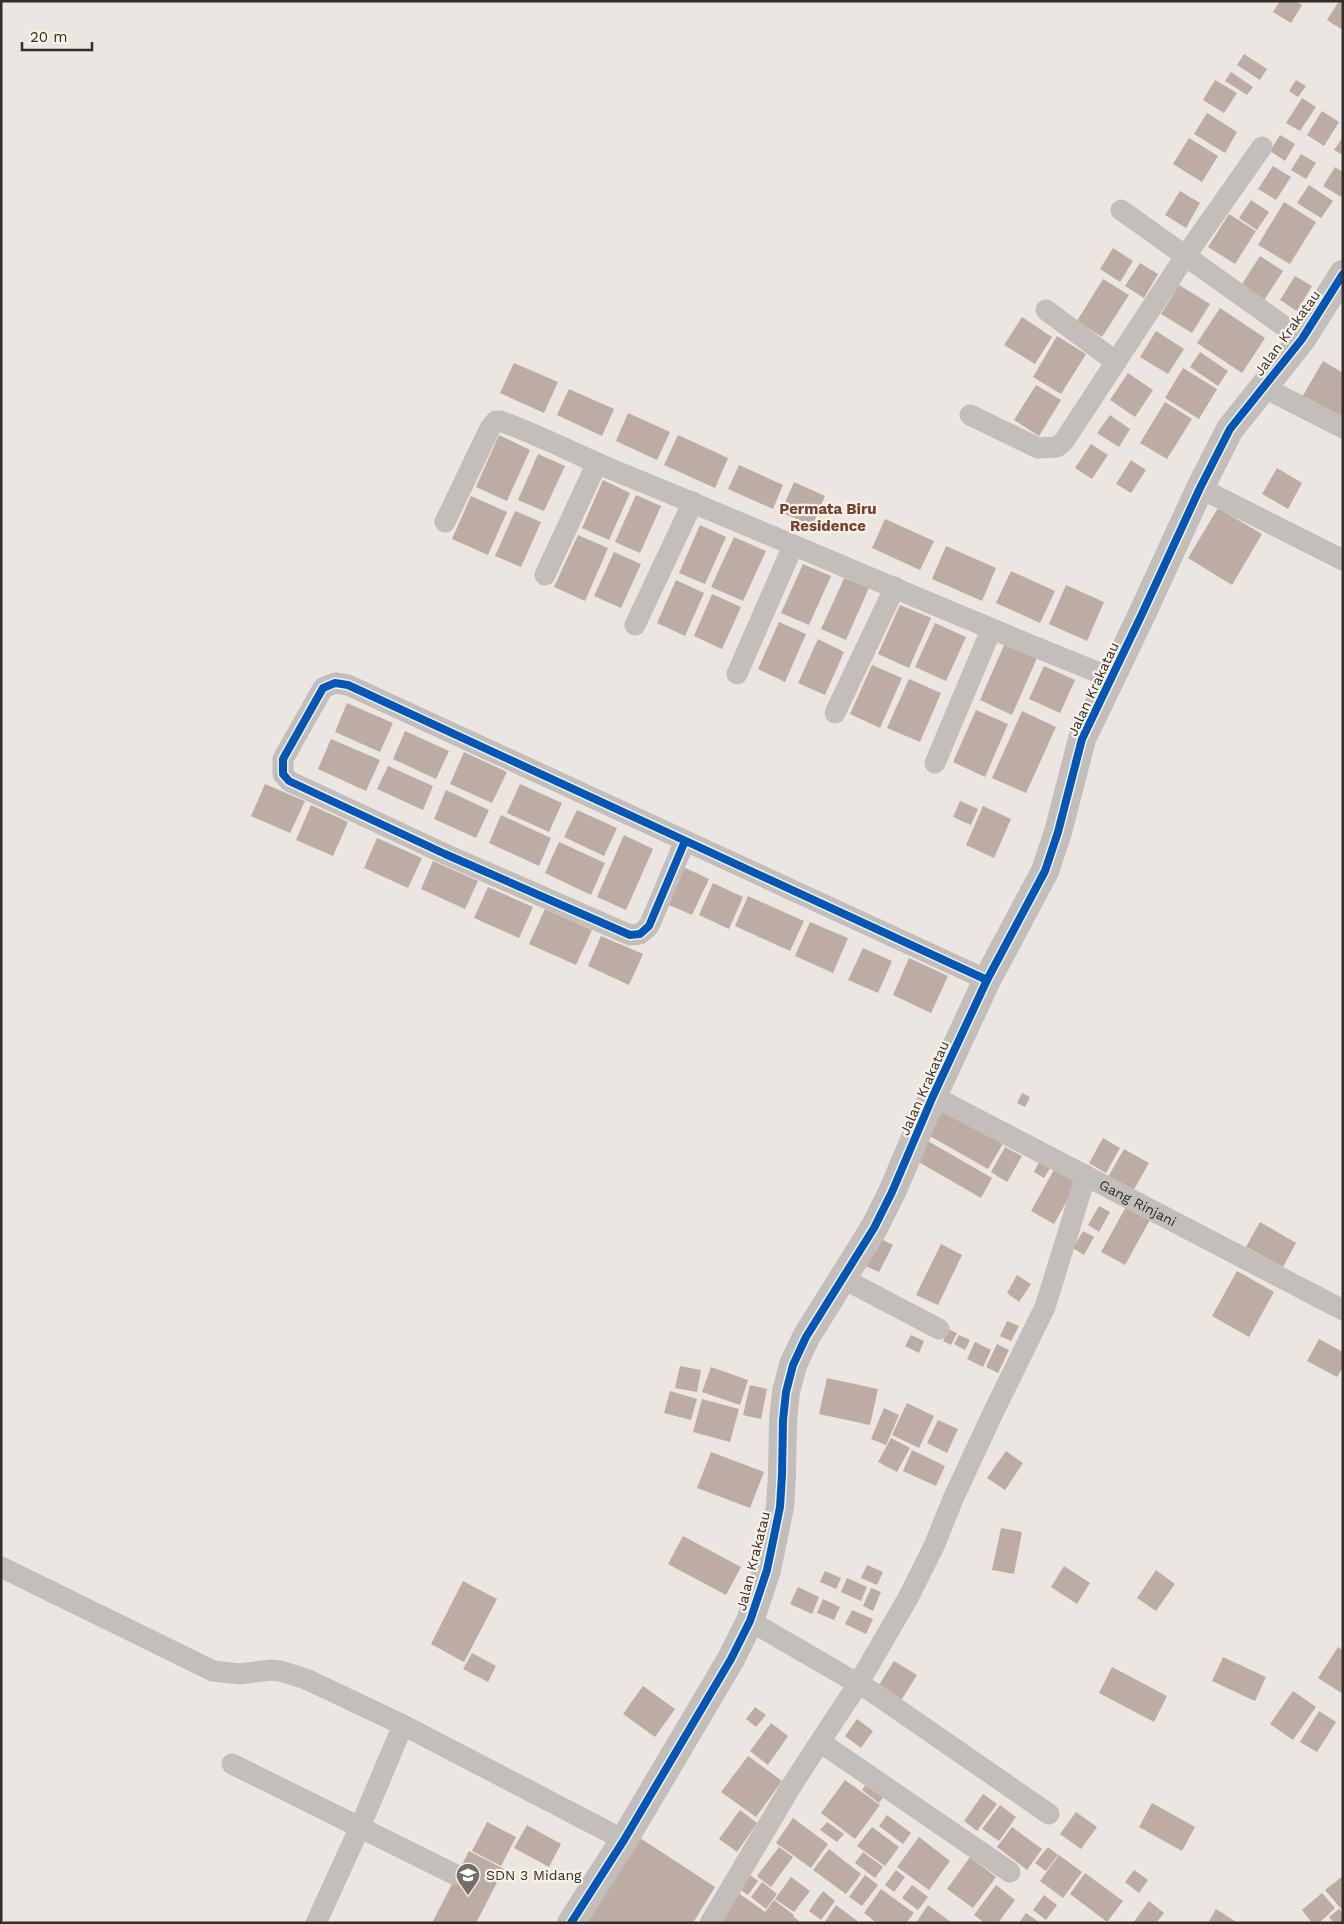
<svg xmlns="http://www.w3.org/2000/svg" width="1344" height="1924" font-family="'Work Sans',sans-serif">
<rect width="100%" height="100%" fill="#ebe6e1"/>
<g fill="#bcaca4">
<polygon points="1280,1 1296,1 1302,5 1291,23 1273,12"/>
<polygon points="1339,1 1343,1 1343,30 1327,20"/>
<polygon points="1244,54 1267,69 1260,80 1237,65"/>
<polygon points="1231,72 1253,87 1247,95 1225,81"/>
<polygon points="1215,80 1237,93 1224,113 1203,100"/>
<polygon points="1296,80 1306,86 1298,97 1289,91"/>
<polygon points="1302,98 1316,107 1300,131 1286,123"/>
<polygon points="1322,111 1339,122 1324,146 1307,135"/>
<polygon points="1207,113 1237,132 1225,153 1194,134"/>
<polygon points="1280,135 1295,144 1285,161 1270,151"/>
<polygon points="1343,137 1343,155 1334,150"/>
<polygon points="1189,138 1218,156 1202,182 1173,164"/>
<polygon points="1301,154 1316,163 1306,179 1291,170"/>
<polygon points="1273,166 1291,177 1276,200 1258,189"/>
<polygon points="1335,167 1343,172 1343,198 1323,186"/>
<polygon points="1309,185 1333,201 1321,218 1297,203"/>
<polygon points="1180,191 1200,203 1186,228 1165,215"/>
<polygon points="1251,200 1269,212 1257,230 1239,218"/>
<polygon points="1284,202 1316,222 1290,264 1258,245"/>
<polygon points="1229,214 1256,231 1235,264 1208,247"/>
<polygon points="1113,248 1133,261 1120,282 1100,269"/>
<polygon points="1260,256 1283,271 1263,302 1240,287"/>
<polygon points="1140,263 1158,274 1144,298 1125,286"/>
<polygon points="1295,276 1312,286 1297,311 1280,300"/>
<polygon points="1103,279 1129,295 1102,337 1077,321"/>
<polygon points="1179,285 1210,304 1192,333 1161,314"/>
<polygon points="1220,308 1265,338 1242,373 1197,343"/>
<polygon points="1022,317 1052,337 1035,364 1004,345"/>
<polygon points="1156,331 1184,349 1168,374 1140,357"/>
<polygon points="1057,336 1086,354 1061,394 1033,377"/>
<polygon points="1200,352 1228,371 1218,386 1190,367"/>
<polygon points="1323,361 1343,373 1343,415 1340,420 1302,397"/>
<polygon points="514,363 558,382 544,413 500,393"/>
<polygon points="1183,368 1217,389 1199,419 1165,398"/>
<polygon points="1128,373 1153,390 1135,417 1110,400"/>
<polygon points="1036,385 1061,400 1039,436 1014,420"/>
<polygon points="569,389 614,409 602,436 557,415"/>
<polygon points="1165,402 1192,419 1167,459 1140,443"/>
<polygon points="628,413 670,432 657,460 616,441"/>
<polygon points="1110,415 1130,429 1119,447 1097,433"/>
<polygon points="499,435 530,450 507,501 476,487"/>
<polygon points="678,435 728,458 715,488 664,465"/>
<polygon points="1091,444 1108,455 1092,479 1075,468"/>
<polygon points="538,454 565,466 544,511 518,500"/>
<polygon points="1131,460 1146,470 1131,493 1116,484"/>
<polygon points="739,465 783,485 773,509 728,489"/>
<polygon points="1277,468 1302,483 1288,509 1262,494"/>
<polygon points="603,480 630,493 609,540 582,528"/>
<polygon points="794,482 825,496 812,526 781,512"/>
<polygon points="636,495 661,506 640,553 615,542"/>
<polygon points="471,496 507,512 488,555 452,539"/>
<polygon points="1218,508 1262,534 1232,585 1188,558"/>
<polygon points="515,511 541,522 521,567 495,556"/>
<polygon points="885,519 934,541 920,570 872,548"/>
<polygon points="700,525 726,537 705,584 679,573"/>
<polygon points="578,535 608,548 585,601 554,587"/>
<polygon points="734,537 766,551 743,601 711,587"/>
<polygon points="946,546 996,568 982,601 932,579"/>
<polygon points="614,552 641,564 621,608 594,596"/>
<polygon points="803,564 831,576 809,625 781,613"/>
<polygon points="1011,571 1055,591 1040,623 996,603"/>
<polygon points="847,572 871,583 846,640 821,629"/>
<polygon points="676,580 704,593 685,636 657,623"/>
<polygon points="1066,585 1104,602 1087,641 1049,624"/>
<polygon points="712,594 741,607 722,649 694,636"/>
<polygon points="900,605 931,618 909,668 878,654"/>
<polygon points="779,622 806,634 785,682 758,669"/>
<polygon points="935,623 966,637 946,681 915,667"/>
<polygon points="818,639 844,652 825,695 798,683"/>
<polygon points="1005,643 1037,658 1012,715 980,700"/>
<polygon points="872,665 902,678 880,728 850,714"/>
<polygon points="1044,666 1075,680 1060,713 1029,699"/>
<polygon points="909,679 941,693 920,742 887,728"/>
<polygon points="347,703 393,723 380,752 335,732"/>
<polygon points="976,710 1008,724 985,777 953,762"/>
<polygon points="1022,711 1056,727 1026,793 992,778"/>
<polygon points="405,731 449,751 436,779 393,759"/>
<polygon points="331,739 380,760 366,791 318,769"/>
<polygon points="464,752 507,772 492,803 450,784"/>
<polygon points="388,766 433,786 423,810 377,789"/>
<polygon points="265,784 305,801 290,833 251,816"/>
<polygon points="520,784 562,803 549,832 507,813"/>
<polygon points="446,790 489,810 476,838 434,819"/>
<polygon points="960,801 978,809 971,825 953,817"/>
<polygon points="311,805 348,822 333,856 296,840"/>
<polygon points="983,806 1011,819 994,858 966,845"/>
<polygon points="577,810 617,828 604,856 564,837"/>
<polygon points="501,815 551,838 539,866 489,843"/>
<polygon points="624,835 653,849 626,910 597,897"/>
<polygon points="377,838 422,858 408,888 364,868"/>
<polygon points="559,842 605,863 591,895 545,873"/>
<polygon points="433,861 478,881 465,909 421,889"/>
<polygon points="679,865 709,879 692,915 662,902"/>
<polygon points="713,883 743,897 729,929 699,915"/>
<polygon points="488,887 533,907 519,938 474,918"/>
<polygon points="748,896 804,921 790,951 735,926"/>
<polygon points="545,909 592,930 576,965 529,944"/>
<polygon points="810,922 848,938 833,973 795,956"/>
<polygon points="601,936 643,954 629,985 588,966"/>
<polygon points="863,948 892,961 878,993 848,980"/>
<polygon points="909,958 948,976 931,1013 893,995"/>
<polygon points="1022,1093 1030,1097 1025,1107 1017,1103"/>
<polygon points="944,1108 1004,1142 988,1169 928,1135"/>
<polygon points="1103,1138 1120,1148 1106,1173 1089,1163"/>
<polygon points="928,1141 992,1178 981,1198 917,1161"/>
<polygon points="1005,1147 1022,1156 1007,1182 991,1172"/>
<polygon points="1124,1149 1149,1163 1133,1191 1108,1177"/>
<polygon points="1040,1160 1051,1167 1044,1178 1034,1172"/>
<polygon points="1056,1166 1079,1179 1054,1224 1031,1211"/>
<polygon points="1127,1205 1151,1218 1125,1265 1101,1252"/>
<polygon points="1099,1206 1110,1212 1099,1232 1088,1225"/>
<polygon points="1260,1222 1296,1243 1283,1267 1246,1247"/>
<polygon points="1083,1231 1094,1237 1084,1255 1073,1248"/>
<polygon points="877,1237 893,1245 879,1272 863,1265"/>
<polygon points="941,1244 962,1255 938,1305 916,1295"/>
<polygon points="1237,1271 1274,1292 1249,1337 1212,1316"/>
<polygon points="1017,1275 1031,1284 1019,1302 1007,1293"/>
<polygon points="1007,1321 1019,1326 1011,1341 1000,1336"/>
<polygon points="948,1329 957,1333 951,1345 943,1341"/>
<polygon points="911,1335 924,1341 919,1353 905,1346"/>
<polygon points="959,1335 970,1340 965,1350 954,1344"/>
<polygon points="1319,1339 1343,1352 1343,1367 1337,1377 1307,1361"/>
<polygon points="975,1342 991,1350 983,1367 967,1359"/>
<polygon points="997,1344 1009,1350 998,1373 986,1367"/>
<polygon points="680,1366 701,1370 697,1392 675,1388"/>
<polygon points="711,1367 748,1380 740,1405 702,1392"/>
<polygon points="827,1378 878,1389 870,1425 819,1414"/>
<polygon points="750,1385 767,1389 761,1419 743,1415"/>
<polygon points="670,1391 697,1399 691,1420 664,1413"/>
<polygon points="702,1399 739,1409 730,1442 693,1432"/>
<polygon points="907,1403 934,1416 919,1448 892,1435"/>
<polygon points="884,1408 899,1415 886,1445 871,1439"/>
<polygon points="938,1420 958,1429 947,1453 927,1443"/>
<polygon points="891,1438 910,1448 897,1472 878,1462"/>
<polygon points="912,1450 945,1466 936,1486 903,1471"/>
<polygon points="1006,1451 1023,1463 1005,1490 987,1478"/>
<polygon points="711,1452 764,1472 750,1508 697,1488"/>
<polygon points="1001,1528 1022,1532 1014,1574 992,1570"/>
<polygon points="683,1536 741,1567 726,1595 668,1564"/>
<polygon points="867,1565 883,1572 877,1585 861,1578"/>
<polygon points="1064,1566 1090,1583 1077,1604 1051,1587"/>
<polygon points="1156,1570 1175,1584 1156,1611 1137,1598"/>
<polygon points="825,1571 841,1578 836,1589 820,1582"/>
<polygon points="847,1578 867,1587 861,1601 841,1592"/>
<polygon points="463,1581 497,1599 464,1662 431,1644"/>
<polygon points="798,1587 819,1597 812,1614 790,1604"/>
<polygon points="871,1588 881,1592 873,1611 863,1606"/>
<polygon points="823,1599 840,1607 834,1620 817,1613"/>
<polygon points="852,1610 873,1619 866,1634 845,1624"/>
<polygon points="1338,1647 1343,1650 1343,1694 1318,1678"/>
<polygon points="472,1653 496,1666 488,1682 463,1669"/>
<polygon points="1223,1657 1266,1677 1255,1701 1212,1681"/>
<polygon points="894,1661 917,1675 900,1702 877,1688"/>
<polygon points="1112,1667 1167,1696 1154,1722 1099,1693"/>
<polygon points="643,1686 675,1709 655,1737 623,1714"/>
<polygon points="1293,1691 1316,1707 1293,1740 1270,1724"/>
<polygon points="755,1707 766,1715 756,1727 746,1719"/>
<polygon points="1319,1711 1336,1722 1317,1752 1300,1742"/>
<polygon points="857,1719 873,1731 861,1748 845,1736"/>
<polygon points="771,1723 788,1736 768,1765 750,1751"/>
<polygon points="748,1756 782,1781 756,1817 721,1792"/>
<polygon points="871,1778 888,1791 879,1803 862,1790"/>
<polygon points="845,1780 880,1805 855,1839 821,1813"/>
<polygon points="983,1794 997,1804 977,1831 964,1821"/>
<polygon points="1152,1803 1195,1827 1182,1851 1139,1827"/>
<polygon points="1000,1805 1016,1817 999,1841 982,1829"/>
<polygon points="740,1810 757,1823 737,1852 719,1839"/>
<polygon points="1076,1812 1097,1827 1081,1849 1060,1834"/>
<polygon points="887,1815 911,1833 903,1844 879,1826"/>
<polygon points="793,1818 828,1844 811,1868 776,1843"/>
<polygon points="487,1822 516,1837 501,1866 472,1851"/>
<polygon points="827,1822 844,1834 837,1842 820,1830"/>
<polygon points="527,1825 561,1844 549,1867 514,1848"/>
<polygon points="872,1827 899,1847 885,1866 857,1846"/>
<polygon points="1012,1827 1042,1849 1027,1870 997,1847"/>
<polygon points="919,1837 950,1861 929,1890 897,1867"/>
<polygon points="640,1838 715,1887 693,1923 587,1923"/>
<polygon points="779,1847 793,1857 771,1887 757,1876"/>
<polygon points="1048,1847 1058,1855 1046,1871 1035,1863"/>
<polygon points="829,1849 861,1874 846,1894 813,1870"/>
<polygon points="469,1851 504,1869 476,1923 432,1923"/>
<polygon points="863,1852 883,1867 875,1878 855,1863"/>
<polygon points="1059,1855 1082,1872 1063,1898 1040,1881"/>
<polygon points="970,1857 996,1877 973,1908 947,1889"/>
<polygon points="896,1870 905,1877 894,1892 885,1885"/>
<polygon points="1134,1870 1148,1880 1139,1893 1125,1882"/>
<polygon points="746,1872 758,1881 748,1895 735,1886"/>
<polygon points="1085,1873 1123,1901 1107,1922 1070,1894"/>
<polygon points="865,1875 878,1885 862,1906 849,1897"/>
<polygon points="1343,1876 1343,1911 1325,1890"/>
<polygon points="791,1877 810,1891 794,1912 775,1899"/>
<polygon points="762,1882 777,1894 766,1909 751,1897"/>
<polygon points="912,1885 928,1897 918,1910 902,1898"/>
<polygon points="996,1885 1015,1900 998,1923 985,1923 974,1915"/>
<polygon points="881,1889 914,1913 906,1923 877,1923 864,1913"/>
<polygon points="823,1891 835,1901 821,1920 809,1911"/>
<polygon points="737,1892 765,1912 774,1900 794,1915 793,1916 801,1923 714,1923"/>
<polygon points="1322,1893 1335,1908 1319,1923 1312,1923 1302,1910"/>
<polygon points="1044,1895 1057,1905 1046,1920 1033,1910"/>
<polygon points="1149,1901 1164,1913 1156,1923 1133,1923"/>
<polygon points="836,1905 860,1923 824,1923"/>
<polygon points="928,1905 952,1923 916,1923"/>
<polygon points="1216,1909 1238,1923 1208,1923"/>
<polygon points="1339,1909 1343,1913 1343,1923 1334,1923 1329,1917"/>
<polygon points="1026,1913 1040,1923 1019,1923"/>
</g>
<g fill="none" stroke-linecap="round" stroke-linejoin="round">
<g stroke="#c3beba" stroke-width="21">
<polyline points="1121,210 1302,339"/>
<polyline points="1046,310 1116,362"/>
<polyline points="1263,387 1343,428"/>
<polyline points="970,415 1038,448 1057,447 1064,441 1186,255 1262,147"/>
<polyline points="1200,488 1343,560"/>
<path d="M445,522L490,428L496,421H500C540,435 579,456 618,472C783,539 946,612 1112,678"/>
<polyline points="545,575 597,463"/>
<polyline points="635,625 693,502"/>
<polyline points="737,674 793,546"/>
<polyline points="835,713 895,587"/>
<polyline points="935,763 991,630"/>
<polyline points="685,841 649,926 640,934 630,935 445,854 289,781 283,774 283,759 323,688 335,683 348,685 987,980"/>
<path id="s1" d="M933,1096L1343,1310"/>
<polyline points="842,1278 939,1329"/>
<polyline points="1,1567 213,1671 240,1674 271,1670 280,1671 306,1679 403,1725 624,1840"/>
<polyline points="750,1621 874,1693 1049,1814"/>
<polyline points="820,1742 1010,1872"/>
<polyline points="232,1764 454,1874"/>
<polyline points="316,1923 360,1827 403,1725"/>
<polyline points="710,1923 795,1780 858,1684 908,1598 934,1546 953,1499 992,1415 1045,1307 1086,1175"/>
</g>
<polyline stroke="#c3beba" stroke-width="28" points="571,1923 624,1840 731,1659 750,1621 767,1570 780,1507 782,1475 783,1420 786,1392 793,1365 806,1337 874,1228 892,1192 933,1096 987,980 1045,871 1058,832 1082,739 1142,614 1200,488 1230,429 1302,339 1343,274"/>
<defs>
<g id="cycleway">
<polyline points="685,841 649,926 640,934 630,935 445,854 289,781 283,774 283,759 323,688 335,683 348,685 987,980"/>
<polyline points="571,1923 624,1840 731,1659 750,1621 767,1570 780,1507 782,1475 783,1420 786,1392 793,1365 806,1337 874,1228 892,1192 933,1096 987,980 1045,871 1058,832 1082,739 1142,614 1200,488 1230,429 1302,339 1343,274"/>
</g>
</defs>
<use href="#cycleway" stroke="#f7f1e8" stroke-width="11"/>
<use href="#cycleway" stroke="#0057b8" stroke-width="8"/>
</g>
<defs>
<symbol id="school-pin" viewBox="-11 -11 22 30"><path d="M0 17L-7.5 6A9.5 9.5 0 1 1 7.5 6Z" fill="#746e69" stroke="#f7f1e8"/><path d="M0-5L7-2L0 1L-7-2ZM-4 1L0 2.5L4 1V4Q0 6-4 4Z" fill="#fff"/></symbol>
</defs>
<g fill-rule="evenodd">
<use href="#school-pin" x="454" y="1861" width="28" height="38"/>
</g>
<g text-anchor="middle" stroke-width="4.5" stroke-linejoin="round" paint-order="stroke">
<g font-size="14" fill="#342d29" stroke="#f7f1e8">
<text transform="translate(1287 333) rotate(-54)" y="5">Jalan Krakatau</text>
<text transform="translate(1093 689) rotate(-65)" y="5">Jalan Krakatau</text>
<text transform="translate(924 1088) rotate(-66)" y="5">Jalan Krakatau</text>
<text dy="5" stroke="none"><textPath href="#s1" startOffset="231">Gang Rinjani</textPath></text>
<text transform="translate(753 1561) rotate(-76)" y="5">Jalan Krakatau</text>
</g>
<g font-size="14" fill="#342d29" stroke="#f7f1e8" text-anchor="start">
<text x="486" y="1880">SDN 3 Midang</text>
</g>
<g font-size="15" font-weight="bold" fill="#79412b" stroke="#f7f1e8">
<text x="828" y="514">Permata Biru<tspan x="828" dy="17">Residence</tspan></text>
</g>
</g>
<rect width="1344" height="1924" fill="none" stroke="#342d29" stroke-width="5"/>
<path d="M22 42v8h70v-8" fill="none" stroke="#342d29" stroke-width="2.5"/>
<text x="30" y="42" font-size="15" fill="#342d29" stroke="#f7f1e8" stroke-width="4" paint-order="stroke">20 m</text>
</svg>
